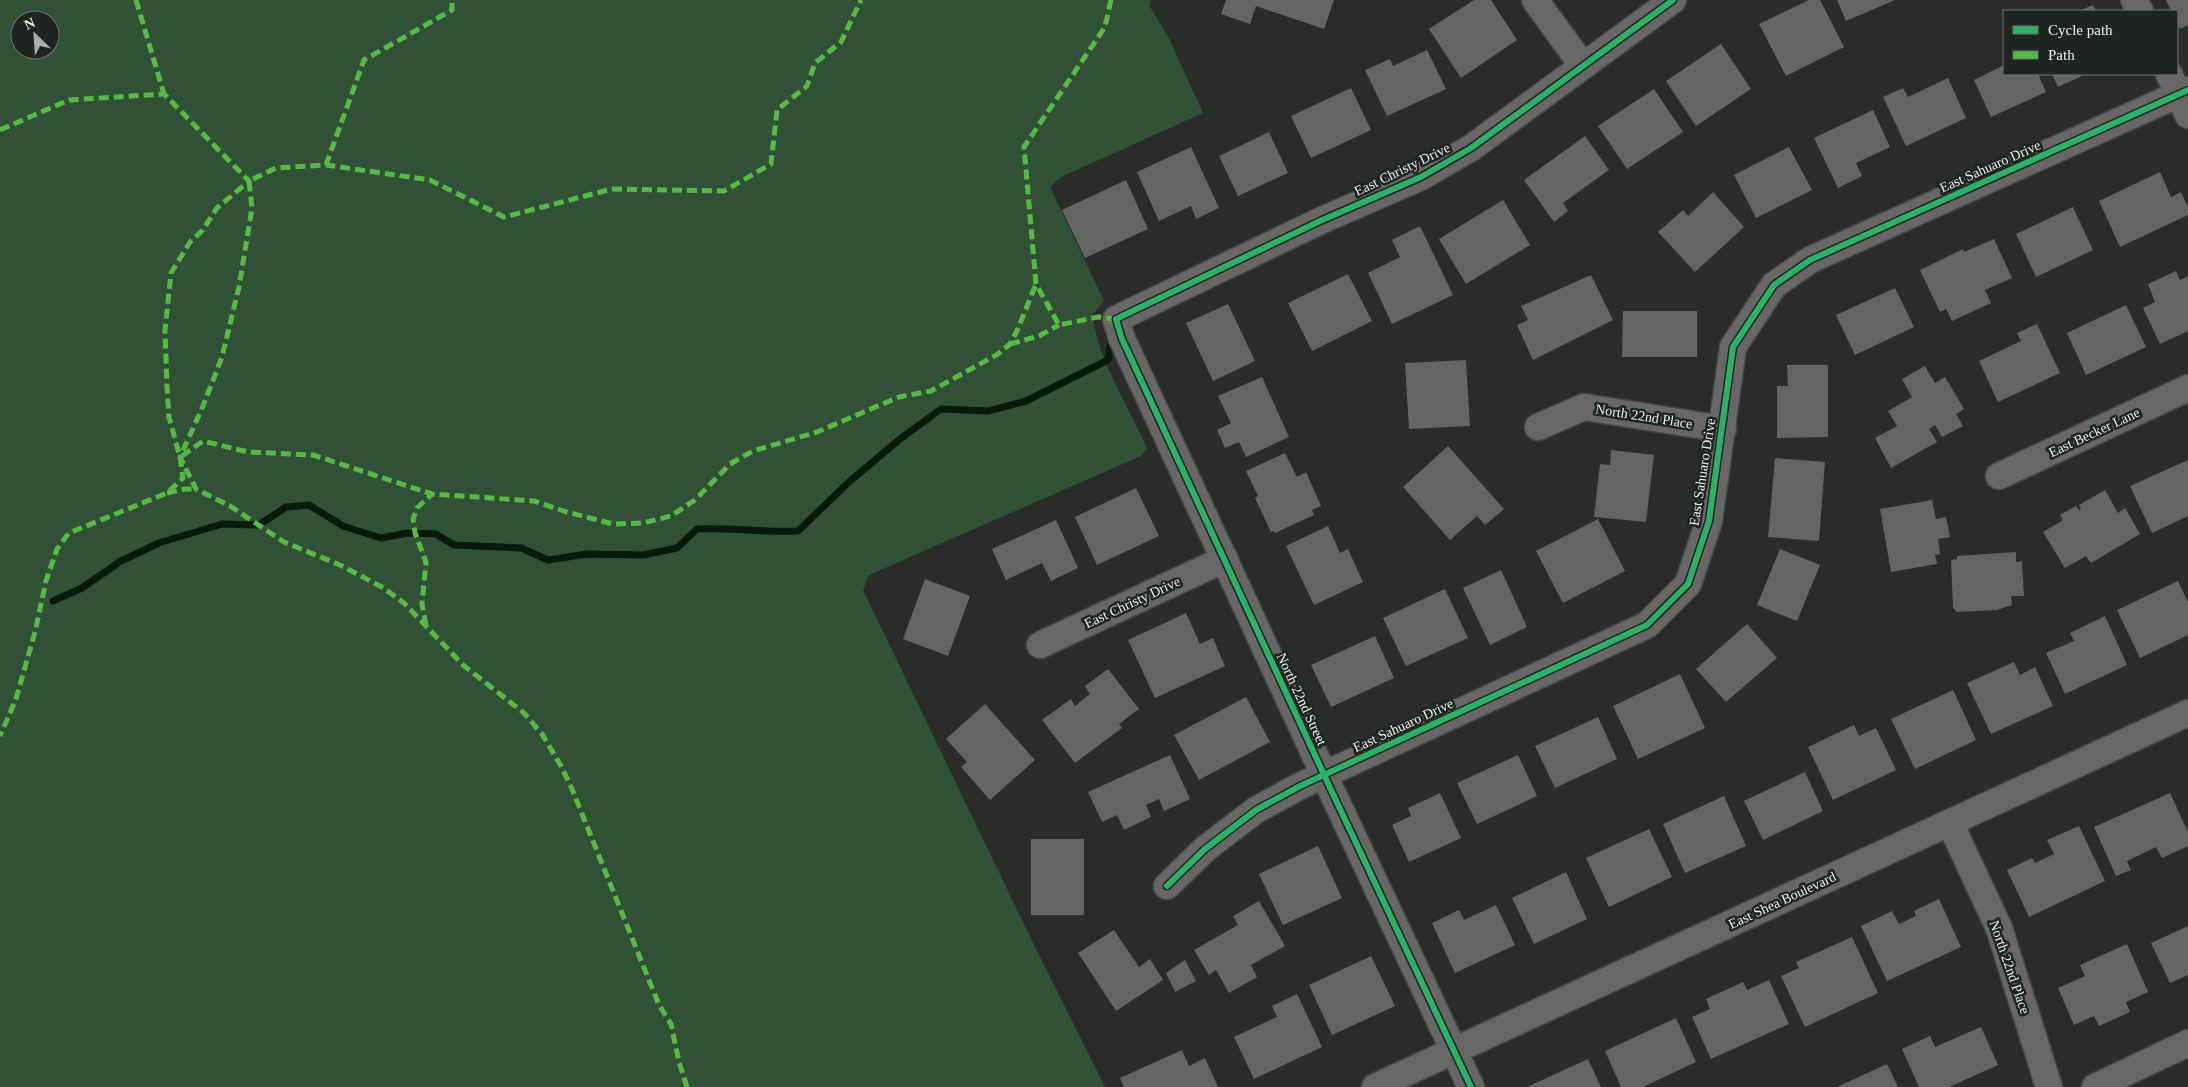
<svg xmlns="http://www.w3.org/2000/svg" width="2188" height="1087" font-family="Georgia,serif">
<rect width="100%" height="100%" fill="#292c29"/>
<path fill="#305135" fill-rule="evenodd" d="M0,0H1151L1150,7L1168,36L1203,113L1061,177L1050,187L1104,301L1092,315C1097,355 1129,409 1147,448L1141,456L869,575L863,590L1036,949L1105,1087H0ZM20,20H50V50H20Z"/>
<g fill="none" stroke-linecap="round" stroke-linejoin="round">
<path stroke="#061a09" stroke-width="7" d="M53,601L82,588L121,561L159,543L222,524L259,525L286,507L309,505L343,526L381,538L408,533L436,534L454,545L521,548L548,560L587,554L643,555L677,548L697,529C731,527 764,533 798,531L849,482L900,439L941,409L988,411L1026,401L1108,360L1112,336"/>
</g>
<g fill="#626562">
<polygon points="1226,0 1334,0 1324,29 1256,6 1250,24 1221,14"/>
<polygon points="1474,0 1491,0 1517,40 1461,78 1429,29"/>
<polygon points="1809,0 1820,0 1844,47 1786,76 1759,24"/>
<polygon points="1837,0 1895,0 1846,21"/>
<polygon points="2166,0 2188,0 2188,25 2180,29 2177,23 2177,11 2171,11"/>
<polygon points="2093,5 2096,11 2079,11"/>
<polygon points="1721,44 1751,89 1696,126 1666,81"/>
<polygon points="1427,50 1446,89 1387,116 1365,70 1390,59 1393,66"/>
<polygon points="2004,65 2004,74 2038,74 2046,92 1991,117 1974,80"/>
<polygon points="2052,74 2081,74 2082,76 2058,87"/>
<polygon points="1948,78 1966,118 1906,146 1883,97 1903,88 1908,97"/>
<polygon points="1351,88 1371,130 1311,158 1291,116"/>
<polygon points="1654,89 1683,132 1627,169 1598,126"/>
<polygon points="1873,110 1890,147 1856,163 1862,176 1838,188 1814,138"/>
<polygon points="1269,132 1288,173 1238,196 1219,156"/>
<polygon points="1585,136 1609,170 1563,203 1568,211 1554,222 1524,180"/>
<polygon points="1191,147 1219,208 1196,219 1191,206 1159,221 1137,172"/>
<polygon points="1789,147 1812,190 1756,218 1734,175"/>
<polygon points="2160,172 2171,197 2181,192 2188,207 2188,215 2120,247 2099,201"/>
<polygon points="1126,180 1148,229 1085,258 1062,210"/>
<polygon points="1713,192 1744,227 1695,272 1658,232 1683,210 1688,216"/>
<polygon points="1503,200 1530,245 1466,284 1439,239"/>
<polygon points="2073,207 2093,250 2036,277 2016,234"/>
<polygon points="1420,226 1453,295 1392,324 1368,273 1400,257 1392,240"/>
<polygon points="1994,239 2012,278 1985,290 1991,303 1952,321 1946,309 1940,312 1920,270 1963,249 1964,252"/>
<polygon points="2176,271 2180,280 2188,276 2188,331 2160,344 2143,308 2155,302 2148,284"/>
<polygon points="1348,274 1372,321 1312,351 1288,303"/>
<polygon points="1591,275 1613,320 1533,360 1517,325 1528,320 1521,306"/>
<polygon points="1895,288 1914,327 1855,355 1836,315"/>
<polygon points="1228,304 1255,361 1213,381 1186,323"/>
<polygon points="2126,305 2146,347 2086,375 2067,333"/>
<polygon points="1623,311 1697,311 1697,357 1622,357"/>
<polygon points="2037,324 2060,373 1998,402 1979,361 2021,341 2017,333"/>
<polygon points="1466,360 1470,426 1409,429 1405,363"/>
<polygon points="1787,365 1828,365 1828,437 1777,438 1777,386 1788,386"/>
<polygon points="1925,366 1935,383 1945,377 1964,409 1956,414 1963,426 1942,437 1935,425 1929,429 1937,442 1891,468 1875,438 1897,426 1888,411 1912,397 1902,379"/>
<polygon points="1262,377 1289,437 1246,457 1239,442 1225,448 1217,430 1231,423 1218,396"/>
<polygon points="1448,446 1504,509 1485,525 1477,516 1450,540 1403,487"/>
<polygon points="1611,450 1654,455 1646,522 1594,517 1600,464 1610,465"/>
<polygon points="1285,453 1297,477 1306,472 1321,506 1312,510 1314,515 1275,533 1274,531 1271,532 1255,498 1258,496 1246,471"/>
<polygon points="1775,458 1825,462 1819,541 1768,537"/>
<polygon points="2188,460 2188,516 2152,533 2130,486"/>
<polygon points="1136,488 1159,536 1097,565 1075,517"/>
<polygon points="2105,490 2118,513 2125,508 2140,534 2091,563 2086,556 2065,568 2043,532 2063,520 2060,515 2076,506 2079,510 2081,509 2079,505"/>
<polygon points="1932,500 1936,519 1946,517 1950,537 1938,539 1940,554 1935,555 1937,564 1891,572 1880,509"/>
<polygon points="1598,519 1625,571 1563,603 1536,551"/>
<polygon points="1056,520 1078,568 1051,581 1042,563 1006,580 992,549"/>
<polygon points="1328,526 1340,553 1348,549 1363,582 1314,605 1286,546"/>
<polygon points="1780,549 1820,565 1797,621 1757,605"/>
<polygon points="2016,552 2016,562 2022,561 2024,596 2011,596 2012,605 1997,610 1957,612 1953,608 1951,560 1957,559 1957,556"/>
<polygon points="1501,570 1527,627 1490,645 1463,588"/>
<polygon points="925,579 970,596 948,656 903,639"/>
<polygon points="2178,581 2188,602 2188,635 2140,658 2117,610"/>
<polygon points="1445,589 1468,638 1406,666 1383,618"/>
<polygon points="1186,613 1200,644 1213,638 1225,666 1155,698 1128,640"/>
<polygon points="2105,616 2127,665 2065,694 2046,653 2074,641 2070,633"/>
<polygon points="1747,624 1777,658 1726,702 1696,669"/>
<polygon points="1375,636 1394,678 1331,707 1311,665"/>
<polygon points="2014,662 2020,675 2035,667 2053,706 1991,734 1967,683"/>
<polygon points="1108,669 1139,709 1119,724 1122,728 1075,763 1042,720 1071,699 1075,706 1090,694 1085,686"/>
<polygon points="1680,674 1705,728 1638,759 1613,706"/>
<polygon points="1953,690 1976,740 1915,769 1891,719"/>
<polygon points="1246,697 1270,742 1199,780 1174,735"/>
<polygon points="985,704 1035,760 990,800 961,767 967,762 946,739"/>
<polygon points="1598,717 1617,759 1555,788 1535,746"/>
<polygon points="1854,725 1859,736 1876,728 1896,770 1833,800 1808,747"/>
<polygon points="1170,755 1190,799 1164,811 1159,799 1146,805 1151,817 1124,830 1117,815 1102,822 1088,792"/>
<polygon points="1518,755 1537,796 1477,824 1457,783"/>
<polygon points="1805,772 1823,811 1763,840 1744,801"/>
<polygon points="1440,793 1461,838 1409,862 1392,825 1411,816 1408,808"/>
<polygon points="2170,793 2188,832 2188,846 2162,858 2156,847 2127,861 2131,870 2116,876 2094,827"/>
<polygon points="1724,796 1746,846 1685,873 1663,824"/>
<polygon points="2079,826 2105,881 2029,917 2007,870 2032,858 2035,863 2054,854 2047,840"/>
<polygon points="1649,829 1672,877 1609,907 1586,858"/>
<rect x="1031" y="839" width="53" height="76"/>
<polygon points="1318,846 1342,898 1283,925 1259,874"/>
<polygon points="1566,872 1587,919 1534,944 1512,898"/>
<polygon points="1939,899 1961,947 1887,981 1861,926 1892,911 1899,924 1916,916 1914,911"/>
<polygon points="1259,901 1285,946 1251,965 1257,977 1229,993 1216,970 1209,975 1194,950 1238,925 1233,916"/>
<polygon points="1496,905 1515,945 1455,973 1432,923 1459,910 1464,920"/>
<polygon points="2188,926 2188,975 2170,983 2151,943"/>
<polygon points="1114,930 1139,967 1150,959 1163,980 1116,1011 1078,953"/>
<polygon points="1852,937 1878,993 1805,1027 1781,976 1799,968 1796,962"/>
<polygon points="2127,944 2148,992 2126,1002 2130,1012 2099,1026 2094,1016 2074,1025 2058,988 2085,976 2080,965"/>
<polygon points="1371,956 1395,1006 1332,1035 1309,985"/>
<polygon points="1185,960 1196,981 1175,992 1166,973"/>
<polygon points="1769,980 1789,1024 1711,1059 1692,1017 1710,1009 1706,999 1743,982 1747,990"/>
<polygon points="1297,994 1322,1047 1254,1079 1234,1037 1277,1017 1272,1006"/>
<polygon points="1676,1018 1696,1062 1643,1087 1621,1087 1605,1051"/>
<polygon points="1981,1027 1998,1065 1949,1087 1919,1087 1902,1049 1930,1036 1935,1047"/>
<polygon points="1182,1050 1189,1066 1205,1058 1218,1087 1124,1087 1120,1078"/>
<polygon points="1588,1059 1601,1087 1527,1087"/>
<polygon points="1887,1064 1898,1087 1837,1087"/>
</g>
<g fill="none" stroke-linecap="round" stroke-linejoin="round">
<defs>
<g id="street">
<polyline points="1535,0 1583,66"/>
<polyline points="2134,0 2140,11"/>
<polyline points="2169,74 2188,115"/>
<polyline points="1538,427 1584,407 1723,429"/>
<polyline points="1999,476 2188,388"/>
<polyline points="1040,645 1225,559"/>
<polyline points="1950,823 1999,928 2049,1087"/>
<polyline points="1167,886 1205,849 1256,810 1300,786 1647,625 1688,584 1709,521 1733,347 1774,285 1810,260 2188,90"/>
<polyline points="1375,1087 2188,713"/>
<polyline points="1471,1087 1333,794 1122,339 1116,319 1320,221 1421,177 1471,148 1673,0"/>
<polyline points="2095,1087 2188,1043"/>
</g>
</defs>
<use href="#street" stroke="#454745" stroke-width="29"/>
<use href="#street" stroke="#686766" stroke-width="26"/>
<g stroke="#58b947" stroke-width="5" stroke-dasharray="10 5" stroke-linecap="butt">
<polyline points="136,0 164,94"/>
<polyline points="1111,0 1105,27 1024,147 1036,284 1059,325 1098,317 1116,319"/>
<polyline points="0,130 69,100 164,94 249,181 217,208 202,231 190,242 171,273 165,330 167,388 169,417 180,457 183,478 167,493 69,533 57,549 46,581 35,632 16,699 0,736"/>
<polyline points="326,165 364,60 452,10 452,0"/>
<polyline points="1010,344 1039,336 1059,325"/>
<polyline points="182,456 203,441 248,452 313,455 432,494 534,501 567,512 613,524 643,523 671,516 695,500 730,464 753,451 817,432 899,397 931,391 998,354 1010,344 1017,331 1036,284"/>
<polyline points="167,493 185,489 196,489"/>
<polyline points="426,625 422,604 426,562 415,533 413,519 417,508 432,494"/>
<polyline points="687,1087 679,1062 671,1024 659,1005 572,789 561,766 542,734 524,713 463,665 404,603 382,587 340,565 284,542 230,506 196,489 180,457 203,406 222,357 239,287 252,208 249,181 276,168 326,165 430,180 504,217 612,189 724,191 771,164 777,110 807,86 815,63 841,42 861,0"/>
</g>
<defs>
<g id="cycleway">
<polyline points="1167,886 1205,849 1256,810 1300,786 1647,625 1688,584 1709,521 1733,347 1774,285 1810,260 2188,90"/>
<polyline points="1471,1087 1333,794 1122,339 1116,319 1320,221 1421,177 1471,148 1673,0"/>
</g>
</defs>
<use href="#cycleway" stroke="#1e241f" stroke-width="9"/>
<use href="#cycleway" stroke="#2db169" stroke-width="6"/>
</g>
<g text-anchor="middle" stroke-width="5" stroke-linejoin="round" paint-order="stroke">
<g font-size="14" fill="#eef2ee" stroke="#1e241f">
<text transform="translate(1990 166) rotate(-24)" y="5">East Sahuaro Drive</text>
<text transform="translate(1402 169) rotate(-26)" y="5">East Christy Drive</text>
<text transform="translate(1644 416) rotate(9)" y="5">North 22nd Place</text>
<text transform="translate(2094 432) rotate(-25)" y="5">East Becker Lane</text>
<text transform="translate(1702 472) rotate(-81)" y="5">East Sahuaro Drive</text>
<text transform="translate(1132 602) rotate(-25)" y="5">East Christy Drive</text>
<text transform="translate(1302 699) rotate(65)" y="5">North 22nd Street</text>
<text transform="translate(1403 725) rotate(-25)" y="5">East Sahuaro Drive</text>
<text transform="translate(1782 900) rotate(-25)" y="5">East Shea Boulevard</text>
<text transform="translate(2010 967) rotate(71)" y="5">North 22nd Place</text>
</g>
</g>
<rect x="2003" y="10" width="175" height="65" fill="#1e241f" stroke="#717672"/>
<rect x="2013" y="26" width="25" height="8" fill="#2db169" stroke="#717672"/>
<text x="2048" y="35" font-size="15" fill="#eef2ee">Cycle path</text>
<rect x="2013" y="51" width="25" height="8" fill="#58b947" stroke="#717672"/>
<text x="2048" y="60" font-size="15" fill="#eef2ee">Path</text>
<g transform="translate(35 35) rotate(335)"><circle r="24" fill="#1e241f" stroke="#717672"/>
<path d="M0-4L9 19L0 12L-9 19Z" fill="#a9ada9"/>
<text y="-8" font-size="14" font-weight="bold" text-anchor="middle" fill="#eef2ee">N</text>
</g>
</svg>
